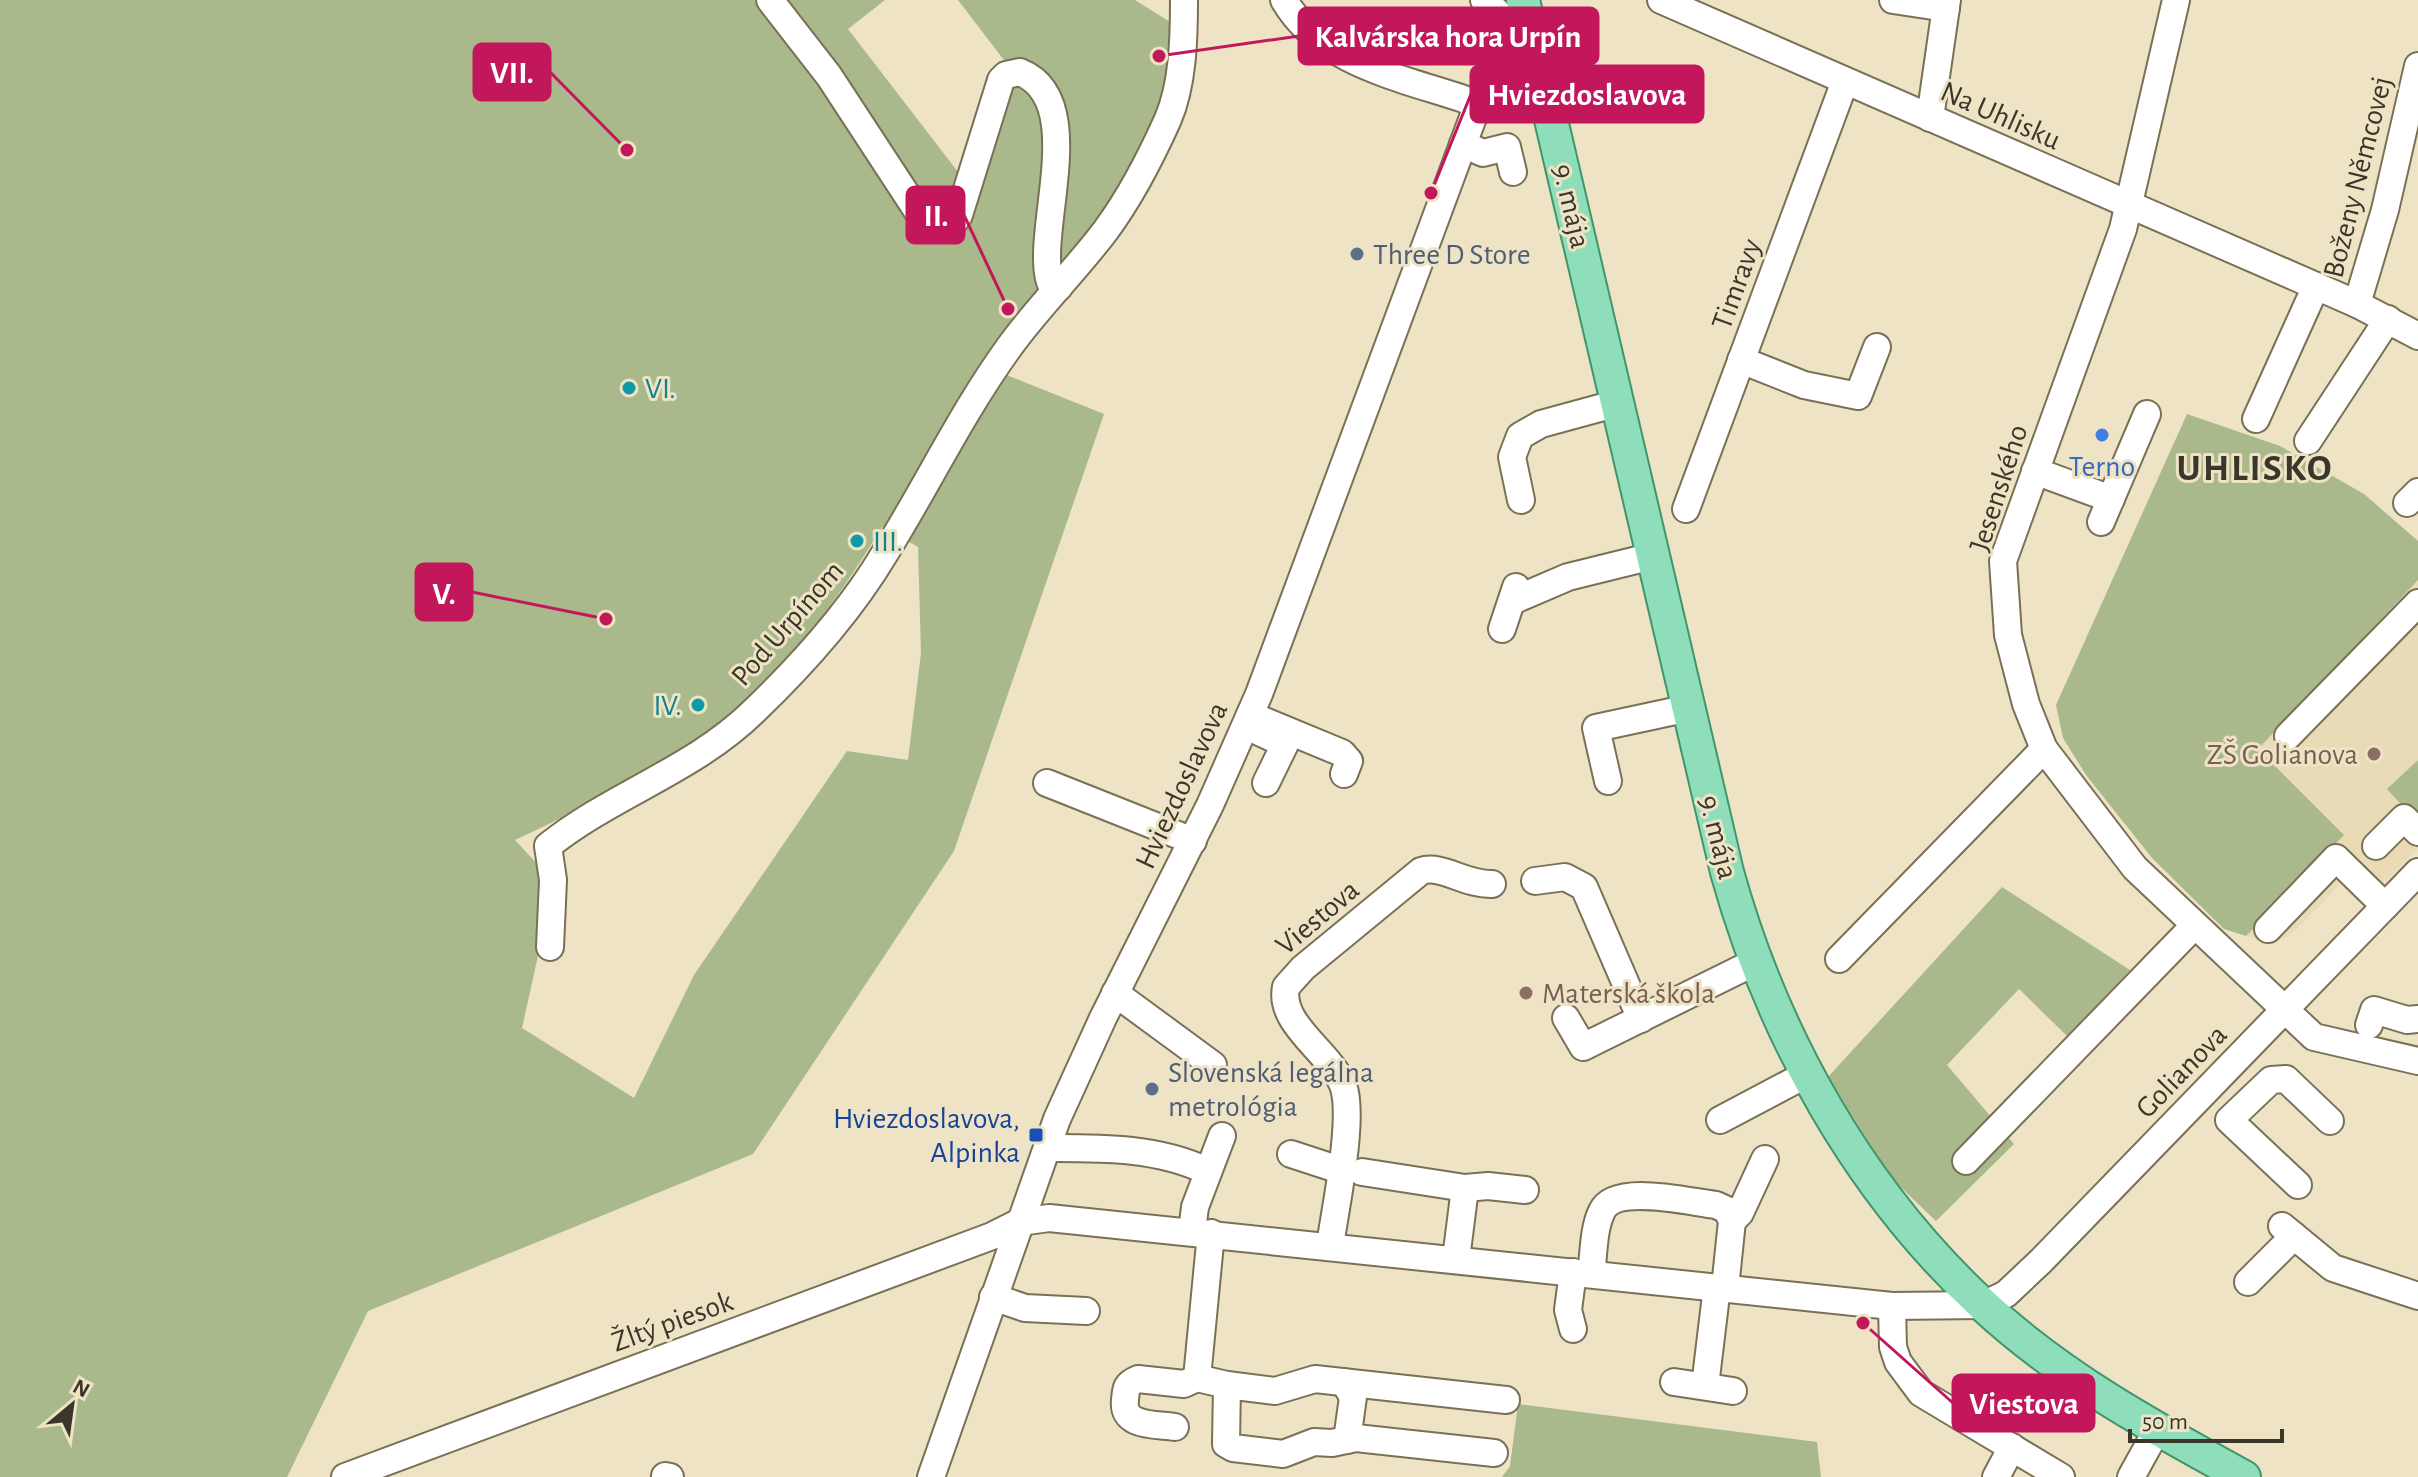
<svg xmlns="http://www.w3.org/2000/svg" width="2418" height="1477" font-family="'Alegreya Sans',sans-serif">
<rect width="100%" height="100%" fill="#eee3c5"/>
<polygon fill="#e8dbb5" points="2418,580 2418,848 2378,889 2356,868 2296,930 2282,939 2268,943 2246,936 2343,835 2257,749"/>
<g fill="#aab98c" fill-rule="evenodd">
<path d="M0,0H885L848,29L975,194L1010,68L958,0H1135L1178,27C1176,43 1174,59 1171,75C1149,175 1046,286 984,366L1104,414L954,851L753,1154L368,1311L287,1477H0ZM882,527L918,547L921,653L908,760L847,751L694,975L634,1098L522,1028L541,942L539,866L515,840C571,813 642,784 693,748C771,693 833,608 882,527Z"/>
<polygon points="2187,414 2280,446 2364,494 2418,541 2418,580 2258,749 2344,835 2246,936 2224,929 2152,858 2086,775 2063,738 2056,705"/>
<polygon points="2418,760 2418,823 2387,789"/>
<polygon points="2002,887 2130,970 2067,1036 2019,989 1947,1065 2014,1144 1936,1221 1891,1178 1828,1077"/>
<polygon points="1518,1404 1817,1442 1821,1477 1502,1477 1510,1466"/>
</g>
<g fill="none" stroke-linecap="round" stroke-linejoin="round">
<defs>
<g id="minor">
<path d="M770,0L829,76L918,212L938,228L951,226L959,215L1001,80L1006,75L1020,72C1090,100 1034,232 1050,282L1059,287"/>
<path d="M1284,0C1323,67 1410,79 1478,104"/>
<polyline points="1484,0 1512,26"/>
<polyline points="1661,0 2357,304 2418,336"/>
<polyline points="1893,0 1946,8"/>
<polyline points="2176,0 2123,229 2003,561 2008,635 2026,704 2044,749 2135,868 2314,1037 2418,1061"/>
<polyline points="1930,118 1947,0"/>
<polyline points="1463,144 1483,153 1507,147 1513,172"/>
<polyline points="2357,304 2385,210 2418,66"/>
<polyline points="1741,360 1804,385 1858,396 1877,347"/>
<polyline points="2256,419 2316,286"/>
<polyline points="2308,441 2388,319"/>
<polyline points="2035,471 2111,499"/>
<polyline points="1521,500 1512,457 1520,436 1541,424 1618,403"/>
<polyline points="2407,503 2418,492"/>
<polyline points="1686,509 1845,81"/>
<polyline points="2101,522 2147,414"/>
<polyline points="1512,601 1568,577 1653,556"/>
<polyline points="1502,629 1516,587"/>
<polyline points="1250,715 1342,753 1349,761 1344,774"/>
<polyline points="1255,730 1285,744 1266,783"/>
<polyline points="2288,736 2418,603"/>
<polyline points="1608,781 1596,728 1689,708"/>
<polyline points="1047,783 1193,841"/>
<polyline points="2376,846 2404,818 2418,832"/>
<polyline points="1535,881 1565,877 1584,887 1641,1019"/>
<polyline points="2268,929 2336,858 2385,906"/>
<path d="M550,947L553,880L548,846C613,794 694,770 754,711C802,665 851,610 885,553C928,484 962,412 1010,346C1039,306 1076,270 1106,230C1131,196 1151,157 1168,119C1183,84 1184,38 1184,0"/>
<polyline points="1839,959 2044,749"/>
<polyline points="1115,993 1213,1065"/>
<polyline points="1566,1018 1583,1047 1755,962"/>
<polyline points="2369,1025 2374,1010 2407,1020 2418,1019"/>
<polyline points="1720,1120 1807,1074"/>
<path d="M1047,1148C1101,1148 1157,1147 1207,1171"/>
<polyline points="1291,1154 1340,1170"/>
<polyline points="1966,1161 2194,926"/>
<polyline points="1362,1172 1465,1188 1488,1186 1525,1190"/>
<polyline points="2298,1185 2229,1120 2271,1080 2286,1079 2330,1121"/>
<polyline points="1732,1221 1740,1213 1765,1159"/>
<polyline points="2282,1226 2333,1268 2418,1296"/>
<polyline points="1192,1231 1195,1207 1222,1136"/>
<path d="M1330,1246C1335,1209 1355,1117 1343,1085C1330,1052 1278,1024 1286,987L1303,968L1421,871C1442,864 1465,885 1492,884"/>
<polyline points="1456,1259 1465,1188"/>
<path d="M1591,1274C1594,1254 1593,1229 1602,1211C1615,1183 1689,1202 1716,1205L1727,1210L1732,1221L1725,1288"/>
<polyline points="2248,1282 2294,1236"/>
<polyline points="993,1297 1025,1308 1086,1311"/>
<polyline points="1892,1306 1893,1347 1898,1362 1921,1393 2061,1477"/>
<polyline points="1573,1329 1568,1310 1573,1272"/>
<polyline points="1197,1378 1211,1233"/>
<polyline points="1344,1382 1353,1397 1347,1440"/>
<polyline points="1674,1382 1733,1391"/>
<polyline points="1227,1385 1275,1391 1315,1379 1506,1400"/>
<polyline points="1705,1386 1717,1287"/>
<path d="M1175,1427C1154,1424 1122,1427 1125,1400C1126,1388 1126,1384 1138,1379L1184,1384L1197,1378L1227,1385L1226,1444L1233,1448L1283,1454L1314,1442L1332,1443L1356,1438L1494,1453"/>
<polyline points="665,1476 670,1477"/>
<polyline points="345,1477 992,1236 1020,1222 1049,1218 1892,1306 1983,1305 2006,1294 2041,1261 2418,872"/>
<polyline points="931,1477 1057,1119 1103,1018 1210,805 1259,694 1478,104 1512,26 1526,10"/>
<polyline points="1996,1477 2012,1447"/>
<polyline points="2131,1477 2157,1430"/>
</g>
<path id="major" d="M1523,0L1727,872C1772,1034 1858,1189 1982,1304C2059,1376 2152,1427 2244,1477"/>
</defs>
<use href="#minor" stroke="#7a7055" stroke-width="30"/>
<use href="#major" stroke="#40956a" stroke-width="36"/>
<use href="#minor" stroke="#fff" stroke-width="26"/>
<use href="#major" stroke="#8fdebb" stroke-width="32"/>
</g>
<g fill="#5c6f8a" stroke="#eee3c5" stroke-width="3">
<circle cx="1357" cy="254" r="8"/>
<circle cx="1152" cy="1089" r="8"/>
</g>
<g fill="#0f9aa8" stroke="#eee3c5" stroke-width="3">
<circle cx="629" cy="388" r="8"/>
<circle cx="857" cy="541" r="8"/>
<circle cx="698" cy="705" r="8"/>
</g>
<circle fill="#3f7fe0" stroke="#eee3c5" stroke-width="3" cx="2102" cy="435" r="8"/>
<g fill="#8d6e63" stroke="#eee3c5" stroke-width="3">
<circle cx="2374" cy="754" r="8"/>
<circle cx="1526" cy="993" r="8"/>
</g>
<rect fill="#1a4fb4" stroke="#eee3c5" stroke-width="3" x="1028" y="1127" width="16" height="16" rx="4"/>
<g text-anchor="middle" stroke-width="6" stroke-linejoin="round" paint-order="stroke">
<g font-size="30" fill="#3a362a" stroke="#eee3c5">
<text transform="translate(2001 115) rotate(24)" y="10">Na Uhlisku</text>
<text transform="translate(2357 177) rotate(-76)" y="10">Boženy Němcovej</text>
<text transform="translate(1572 206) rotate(77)" y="10">9. mája</text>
<text transform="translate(1736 284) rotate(-70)" y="10">Timravy</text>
<text transform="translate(1998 488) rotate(-72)" y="10">Jesenského</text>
<text transform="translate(787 623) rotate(-49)" y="10">Pod Urpínom</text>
<text transform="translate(1181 785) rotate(-65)" y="10">Hviezdoslavova</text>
<text transform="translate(1719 837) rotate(76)" y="10">9. mája</text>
<text transform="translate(1317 917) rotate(-40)" y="10">Viestova</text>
<text transform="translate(2181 1071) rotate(-46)" y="10">Golianova</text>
<text transform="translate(672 1321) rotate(-20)" y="10">Žltý piesok</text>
</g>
<g font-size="30" fill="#4e5e75" stroke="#eee3c5" text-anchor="start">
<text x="1373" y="264">Three D Store</text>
<text x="1168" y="1082">Slovenská legálna<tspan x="1168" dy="34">metrológia</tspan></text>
</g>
<g font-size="30" fill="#0d838f" stroke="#eee3c5" text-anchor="start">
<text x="645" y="398">VI.</text>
<text x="873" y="551">III.</text>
<text x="682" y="715" text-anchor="end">IV.</text>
</g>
<g font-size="30" fill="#366cbe" stroke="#eee3c5">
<text x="2102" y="476">Terno</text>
</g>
<g font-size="30" fill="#785e54" stroke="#eee3c5" text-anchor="end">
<text x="2358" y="764">ZŠ Golianova</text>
<text x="1542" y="1003" text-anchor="start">Materská škola</text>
</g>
<g font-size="30" fill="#164399" stroke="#eee3c5" text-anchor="end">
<text x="1020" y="1128">Hviezdoslavova,<tspan x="1020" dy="34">Alpinka</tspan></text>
</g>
<g font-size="38" font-weight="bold" letter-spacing="2" fill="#3a362a" stroke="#eee3c5">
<text x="2255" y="480">UHLISKO</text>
</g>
</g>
<path fill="none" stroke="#c2185b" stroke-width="3" d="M1159 56L1299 36M627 150L550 72M1431 193L1471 94M1008 309L964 215M606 619L472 592M1863 1323L1953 1403"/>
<g fill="#c2185b" stroke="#eee3c5" stroke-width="3">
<circle cx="1159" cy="56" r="8"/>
<circle cx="627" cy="150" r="8"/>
<circle cx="1431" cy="193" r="8"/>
<circle cx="1008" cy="309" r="8"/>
<circle cx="606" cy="619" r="8"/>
<circle cx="1863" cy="1323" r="8"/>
</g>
<g fill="#c2185b" stroke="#c2185b" stroke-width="3">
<rect x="1299" y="8" width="299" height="56" rx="8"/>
<rect x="474" y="44" width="76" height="56" rx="8"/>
<rect x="1471" y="66" width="232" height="56" rx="8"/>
<rect x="907" y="187" width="57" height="56" rx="8"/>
<rect x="416" y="564" width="56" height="56" rx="8"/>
<rect x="1953" y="1375" width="141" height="56" rx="8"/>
</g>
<g font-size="32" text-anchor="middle" font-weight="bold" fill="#fff">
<text x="1448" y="47">Kalvárska hora Urpín</text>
<text x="512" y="83">VII.</text>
<text x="1587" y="105">Hviezdoslavova</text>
<text x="936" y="226">II.</text>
<text x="444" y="604">V.</text>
<text x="2024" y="1414">Viestova</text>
</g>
<g transform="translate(72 1405) rotate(29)" stroke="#eee3c5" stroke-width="6" paint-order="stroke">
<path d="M0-6L14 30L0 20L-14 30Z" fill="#3a362a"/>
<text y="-12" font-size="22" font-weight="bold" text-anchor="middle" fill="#3a362a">N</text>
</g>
<path d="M2130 1429v12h152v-12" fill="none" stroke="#3a362a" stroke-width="4"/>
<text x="2142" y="1429" font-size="24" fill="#3a362a" stroke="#eee3c5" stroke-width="6" paint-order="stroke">50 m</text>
</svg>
